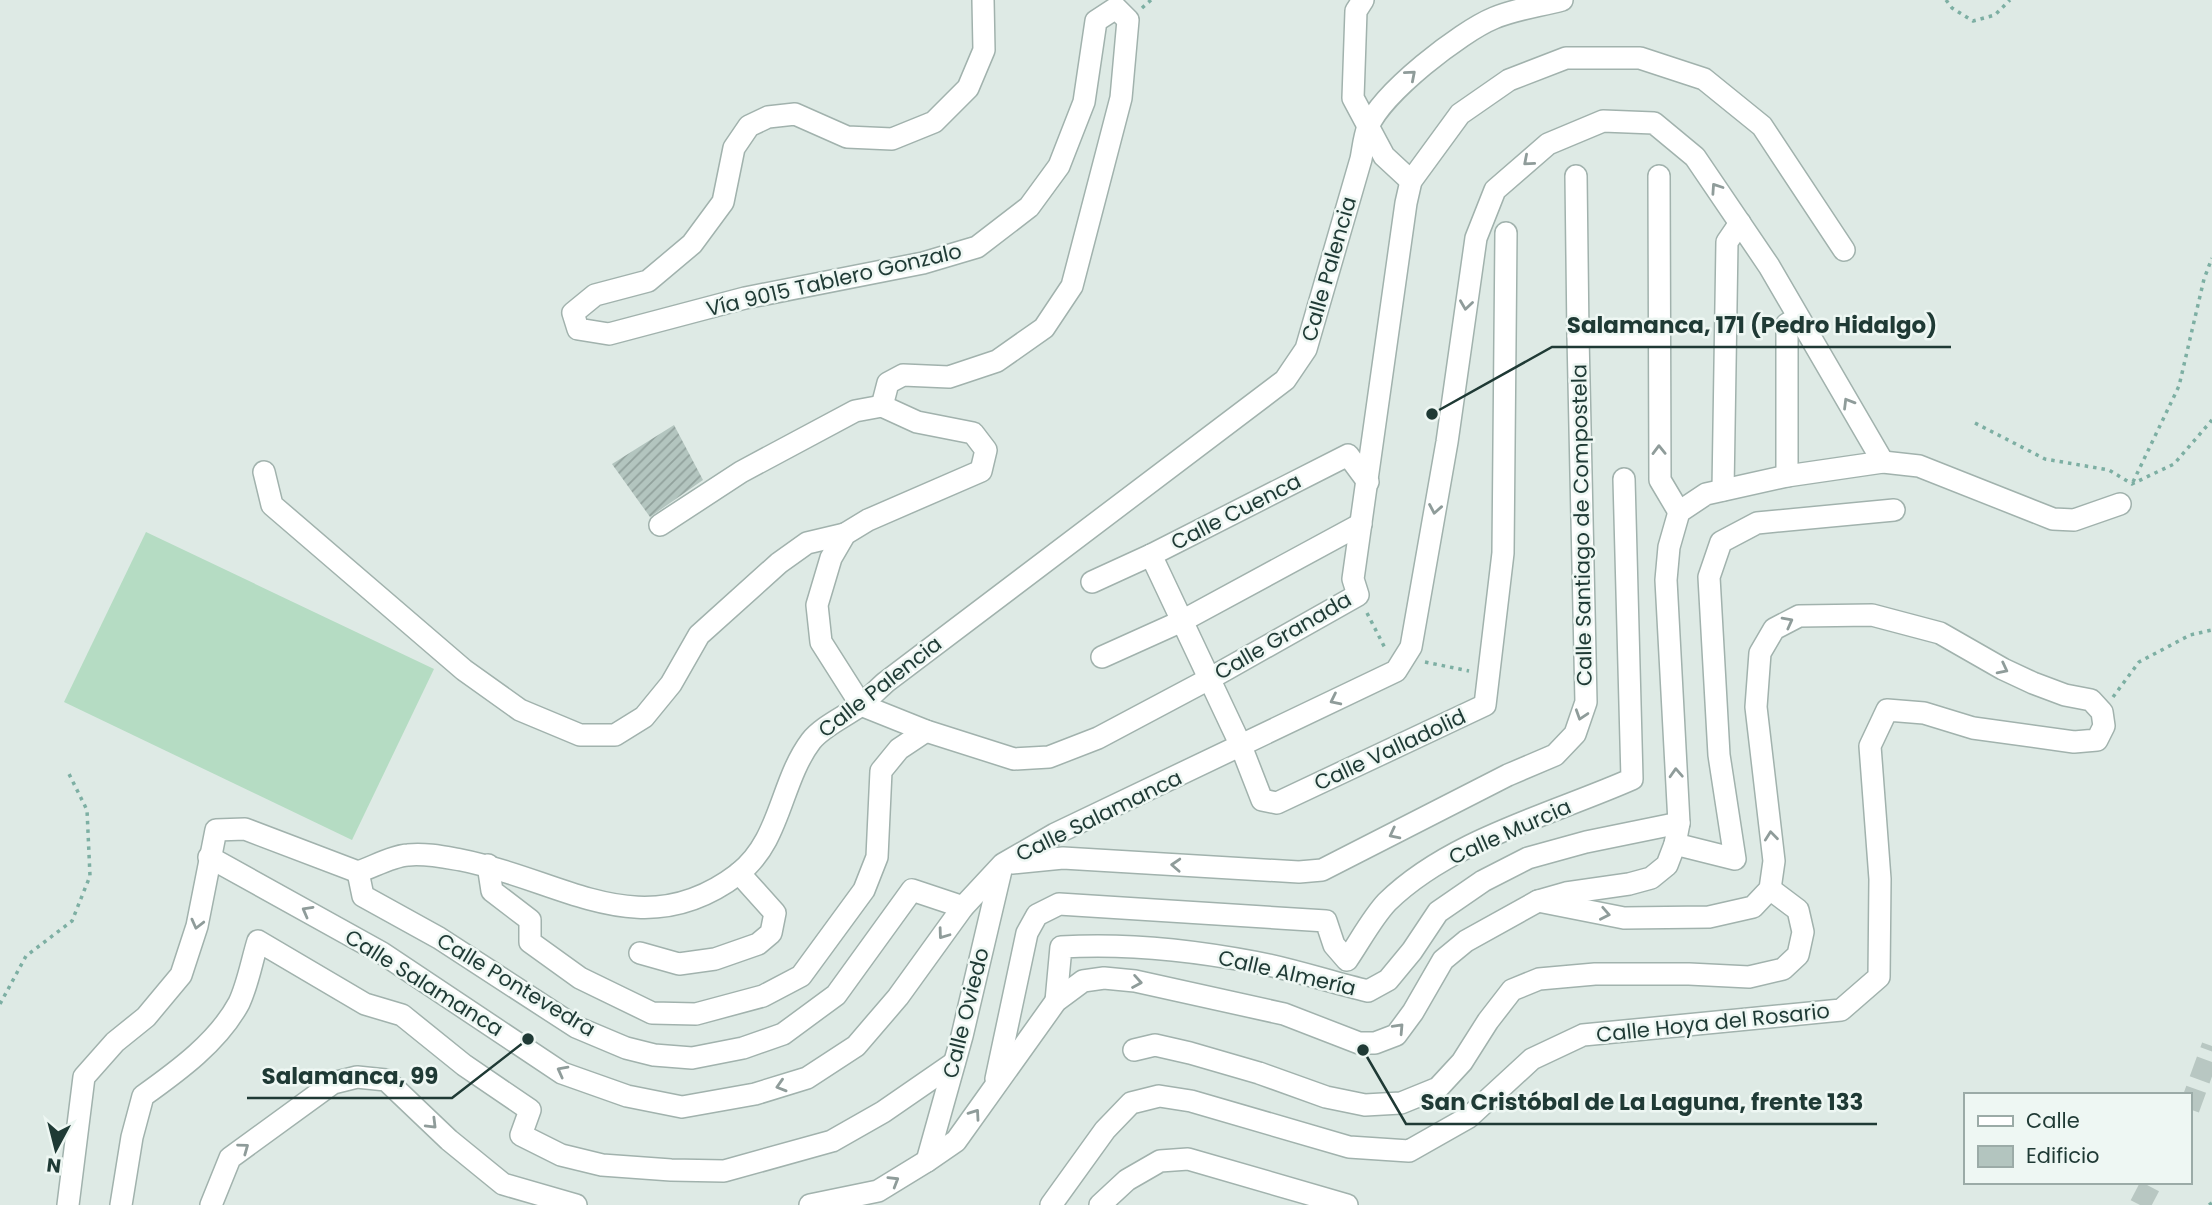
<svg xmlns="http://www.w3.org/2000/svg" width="2212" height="1205" font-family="Poppins,sans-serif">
<defs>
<pattern id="building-hatch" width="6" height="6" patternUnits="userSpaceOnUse" patternTransform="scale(1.75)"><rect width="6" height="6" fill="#b3c5bf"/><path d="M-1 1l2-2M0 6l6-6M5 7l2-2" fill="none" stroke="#91a19c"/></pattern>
</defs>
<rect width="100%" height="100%" fill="#deeae5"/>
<polygon fill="#b5dcc3" points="146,532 434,669 352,840 64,702"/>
<polygon fill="url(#building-hatch)" points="674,425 703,480 650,517 612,464"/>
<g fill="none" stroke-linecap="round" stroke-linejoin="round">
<g stroke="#b8c7c2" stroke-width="21" stroke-dasharray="21 10" stroke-linecap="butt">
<polyline points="2189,1109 2212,1046"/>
<polyline points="2140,1205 2152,1182"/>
</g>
<defs>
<g id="minor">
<polyline points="1363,0 1356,11 1353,98 1384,156 1411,181"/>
<polyline points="1576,176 1578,336"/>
<polyline points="1659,176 1660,480 1679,512"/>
<polyline points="882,406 888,383 903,375 949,377 997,361 1044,328 1072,286 1121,98 1128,20 1116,8 1096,21 1084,102 1059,166 1029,207 977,247 923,263 745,298 609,334 578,329 573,313 595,295 648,281 692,244 723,202 734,148 749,126 768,117 795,114 847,137 892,139 934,122 968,88 984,50 983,0"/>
<polyline points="264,472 272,505 464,670 520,710 580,735 615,735 644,717 671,684 699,635 779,563 807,543 845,534"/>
<polyline points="1787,476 1787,324 1798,318"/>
<polyline points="1723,490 1727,242 1740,223"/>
<polyline points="660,525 741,472 855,411 882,406 917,422 973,433 986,450 981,471 868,520 845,534 831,558 817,605 821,642 861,705"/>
<polyline points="1151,555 1241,746 1262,800 1277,803 1485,705 1503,553 1506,233"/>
<polyline points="1092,582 1151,555 1348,455 1368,482"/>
<polyline points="1102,657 1182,621 1361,524"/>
<polyline points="861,705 926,731 1014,759 1049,757 1098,738 1209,679 1358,595 1353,579 1406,203 1411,181 1460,114 1509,80 1566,58 1640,58 1704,79 1762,126 1844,250"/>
<polyline points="1675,844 1735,859 1719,755 1709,577 1721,542 1757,523 1894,510"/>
<polyline points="209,857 382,953 562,1073 627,1096 682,1107 755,1094 807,1078 856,1046 898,997 963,907 1003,864 1055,834 1396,671 1411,647 1447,442 1476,238 1495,190 1548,144 1603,121 1654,123 1695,157 1769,266 1883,462"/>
<polyline points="1012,863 1063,858 1299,872 1322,870 1508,775 1555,755 1575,734 1586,702 1578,336 1658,336"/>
<polyline points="488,865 492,891 530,920 530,942 580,978 652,1013 696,1014 763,996 801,976 864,890 877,857 881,771 899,749 926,731"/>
<polyline points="358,872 363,896 439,938 576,1027 626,1048 654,1055 692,1058 743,1048 783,1034 836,995 912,890 963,907"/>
<polyline points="640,953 679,964 715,959 758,944 771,933 775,913 739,873"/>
<path d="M1056,1001L1061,947C1125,943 1191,950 1254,962C1292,969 1330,982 1368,991L1388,980L1412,951L1438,912L1483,881L1528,858L1586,842L1679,823"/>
<polyline points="1134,1050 1155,1045 1190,1053 1259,1073 1326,1097 1365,1105 1401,1103 1438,1088 1462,1062 1488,1021 1512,990 1539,979 1595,974 1689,974 1749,977 1783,969 1798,955 1803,932 1798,910 1770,889"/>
<path d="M996,1079L1027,933L1037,915L1059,904L1326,921L1334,945L1347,960C1360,941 1372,918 1387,902C1450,840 1553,814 1632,779L1624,479"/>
<polyline points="927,1161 962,1036 1002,866"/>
<path d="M68,1205L84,1077L115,1042L146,1017L181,975L197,926L216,830L245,829L358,872C373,867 392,856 408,855C425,853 444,857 461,860C561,879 641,948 738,874C781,841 780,782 811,741C822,727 844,717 858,707C868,699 877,690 886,682L1285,380L1306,349L1361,159C1363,149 1364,137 1368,127C1382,93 1460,32 1494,18C1515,9 1540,6 1562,0"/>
<path d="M121,1205L132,1137L143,1096C178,1071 218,1042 239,1003C248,984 252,960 258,941L365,1004L402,1015L464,1065L530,1110L521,1135L561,1155L602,1165L671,1170L724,1171L832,1141L883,1112L954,1063"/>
<polyline points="211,1205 230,1158 333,1083 357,1077 386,1080 449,1140 503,1184 576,1205"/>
<polyline points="810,1205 878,1191 927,1161 956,1141 1056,1001 1083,981 1104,978 1135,981 1284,1014 1359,1043 1375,1043 1396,1035 1413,1012 1443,960 1466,941 1538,901 1566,893 1629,884 1651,878 1667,865 1675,844 1679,823 1666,580 1669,547 1679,512 1706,494 1787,476 1883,462 1919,466 2053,519 2074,520 2120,504"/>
<polyline points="1051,1205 1105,1130 1131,1103 1159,1096 1191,1101 1349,1147 1409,1151 1469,1117 1532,1059 1583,1035 1841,1010 1879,977 1880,879 1870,746 1887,710 1924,713 1973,728 2074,742 2097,740 2104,726 2102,712 2091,700 2065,695 2033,683 2003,669 1940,633 1872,615 1799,616 1774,629 1760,653 1756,707 1774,861 1770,889 1753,907 1709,917 1624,918 1538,901"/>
<polyline points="1100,1205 1127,1180 1160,1161 1188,1159 1347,1205"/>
</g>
</defs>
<use href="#minor" stroke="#a1b2ad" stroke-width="24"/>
<g stroke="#7dafa3" stroke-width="3.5" stroke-dasharray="3.5 5" stroke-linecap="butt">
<polyline points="1946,0 1952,8 1973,21 1995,15 2010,0"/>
<polyline points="1142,8 1151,0"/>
<polyline points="1975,423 2045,459 2109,470 2132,484 2174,464 2212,420"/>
<polyline points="2133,482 2179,386 2204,279 2212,258"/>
<polyline points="1367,613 1386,650"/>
<polyline points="1425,662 1469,671"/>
<polyline points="2113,697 2139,662 2190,635 2212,630"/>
<polyline points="0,1004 26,956 72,921 90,876 87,810 68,772"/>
<polyline points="2209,1205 2212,1203"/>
</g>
<use href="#minor" stroke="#fff" stroke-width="21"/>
</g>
<defs><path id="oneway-chevron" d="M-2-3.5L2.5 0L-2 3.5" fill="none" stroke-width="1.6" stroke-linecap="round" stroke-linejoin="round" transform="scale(1.75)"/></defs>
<g stroke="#8f9c9a">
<use href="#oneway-chevron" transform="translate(1411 75) rotate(-41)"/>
<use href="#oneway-chevron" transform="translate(1528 161) rotate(139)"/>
<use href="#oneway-chevron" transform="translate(1716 188) rotate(-124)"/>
<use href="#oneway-chevron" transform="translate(1466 305) rotate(98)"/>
<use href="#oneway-chevron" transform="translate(1848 403) rotate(-121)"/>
<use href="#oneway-chevron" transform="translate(1659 450) rotate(-91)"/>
<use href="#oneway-chevron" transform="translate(1435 509) rotate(100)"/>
<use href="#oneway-chevron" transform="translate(1788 622) rotate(-28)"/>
<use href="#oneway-chevron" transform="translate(2003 669) rotate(27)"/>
<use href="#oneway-chevron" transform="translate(1335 700) rotate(154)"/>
<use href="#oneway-chevron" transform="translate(1581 715) rotate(108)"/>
<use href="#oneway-chevron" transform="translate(1676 773) rotate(-93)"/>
<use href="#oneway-chevron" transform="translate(1394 834) rotate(153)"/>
<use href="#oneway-chevron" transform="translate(1771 836) rotate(-96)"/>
<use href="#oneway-chevron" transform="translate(1176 865) rotate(-177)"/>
<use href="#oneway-chevron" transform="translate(307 911) rotate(-151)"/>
<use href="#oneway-chevron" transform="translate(1605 914) rotate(11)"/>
<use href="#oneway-chevron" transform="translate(197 924) rotate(104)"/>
<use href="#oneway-chevron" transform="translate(943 934) rotate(126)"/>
<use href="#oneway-chevron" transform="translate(1137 982) rotate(10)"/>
<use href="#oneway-chevron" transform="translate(1399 1028) rotate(-47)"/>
<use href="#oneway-chevron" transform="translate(562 1071) rotate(-152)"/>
<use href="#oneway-chevron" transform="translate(781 1086) rotate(163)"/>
<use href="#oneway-chevron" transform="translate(975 1114) rotate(-55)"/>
<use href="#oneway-chevron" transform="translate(432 1124) rotate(45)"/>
<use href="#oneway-chevron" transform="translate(244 1148) rotate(-36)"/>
<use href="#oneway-chevron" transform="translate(894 1181) rotate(-31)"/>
</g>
<g text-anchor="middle" stroke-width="5" stroke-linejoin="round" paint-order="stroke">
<g font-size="21" fill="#1f3a35" stroke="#eef7f3">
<text transform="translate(1329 269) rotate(-74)" y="7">Calle Palencia</text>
<text transform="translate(834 280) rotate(-13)" y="7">Vía 9015 Tablero Gonzalo</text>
<text transform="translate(1236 512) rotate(-27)" y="7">Calle Cuenca</text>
<text transform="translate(1582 525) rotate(-91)" y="7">Calle Santiago de Compostela</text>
<text transform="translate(1283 636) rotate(-30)" y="7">Calle Granada</text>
<text transform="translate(880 687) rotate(-38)" y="7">Calle Palencia</text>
<text transform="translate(1390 750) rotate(-25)" y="7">Calle Valladolid</text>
<text transform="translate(1099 816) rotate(-26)" y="7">Calle Salamanca</text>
<text transform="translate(1510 832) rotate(-24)" y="7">Calle Murcia</text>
<text transform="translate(1287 973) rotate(13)" y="7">Calle Almería</text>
<text transform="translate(424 983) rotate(32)" y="7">Calle Salamanca</text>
<text transform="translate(516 985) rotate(31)" y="7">Calle Pontevedra</text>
<text transform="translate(966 1013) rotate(-76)" y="7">Calle Oviedo</text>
<text transform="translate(1713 1023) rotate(-6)" y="7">Calle Hoya del Rosario</text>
</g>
</g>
<path fill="none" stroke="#1f3a35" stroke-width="2.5" d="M1432 414L1552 347H1951M528 1039L452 1098H247M1363 1050L1406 1124H1877"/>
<g fill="#1f3a35" stroke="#eef7f3" stroke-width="2.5">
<circle cx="1432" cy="414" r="7"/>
<circle cx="528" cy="1039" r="7"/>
<circle cx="1363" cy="1050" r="7"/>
</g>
<g font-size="23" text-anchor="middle" font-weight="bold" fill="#1f3a35" stroke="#eef7f3" stroke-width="5" stroke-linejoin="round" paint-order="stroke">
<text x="1752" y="333">Salamanca, 171 (Pedro Hidalgo)</text>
<text x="350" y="1084">Salamanca, 99</text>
<text x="1642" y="1110">San Cristóbal de La Laguna, frente 133</text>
</g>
<rect x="1964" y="1093" width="228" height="91" fill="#eef7f3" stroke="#9baba7" stroke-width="2"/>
<rect x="1978" y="1116" width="35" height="10" fill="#ffffff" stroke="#9baba7" stroke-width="2"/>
<text x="2026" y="1128" font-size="21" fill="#1f3a35">Calle</text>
<rect x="1978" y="1146" width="35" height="21" fill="#b3c5bf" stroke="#9baba7" stroke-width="2"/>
<text x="2026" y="1163" font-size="21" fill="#1f3a35">Edificio</text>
<g transform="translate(56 1149) rotate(187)" stroke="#eef7f3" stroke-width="5" paint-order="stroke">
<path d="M0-5L12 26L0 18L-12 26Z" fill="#1f3a35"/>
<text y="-10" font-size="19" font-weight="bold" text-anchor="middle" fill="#1f3a35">N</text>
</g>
</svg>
